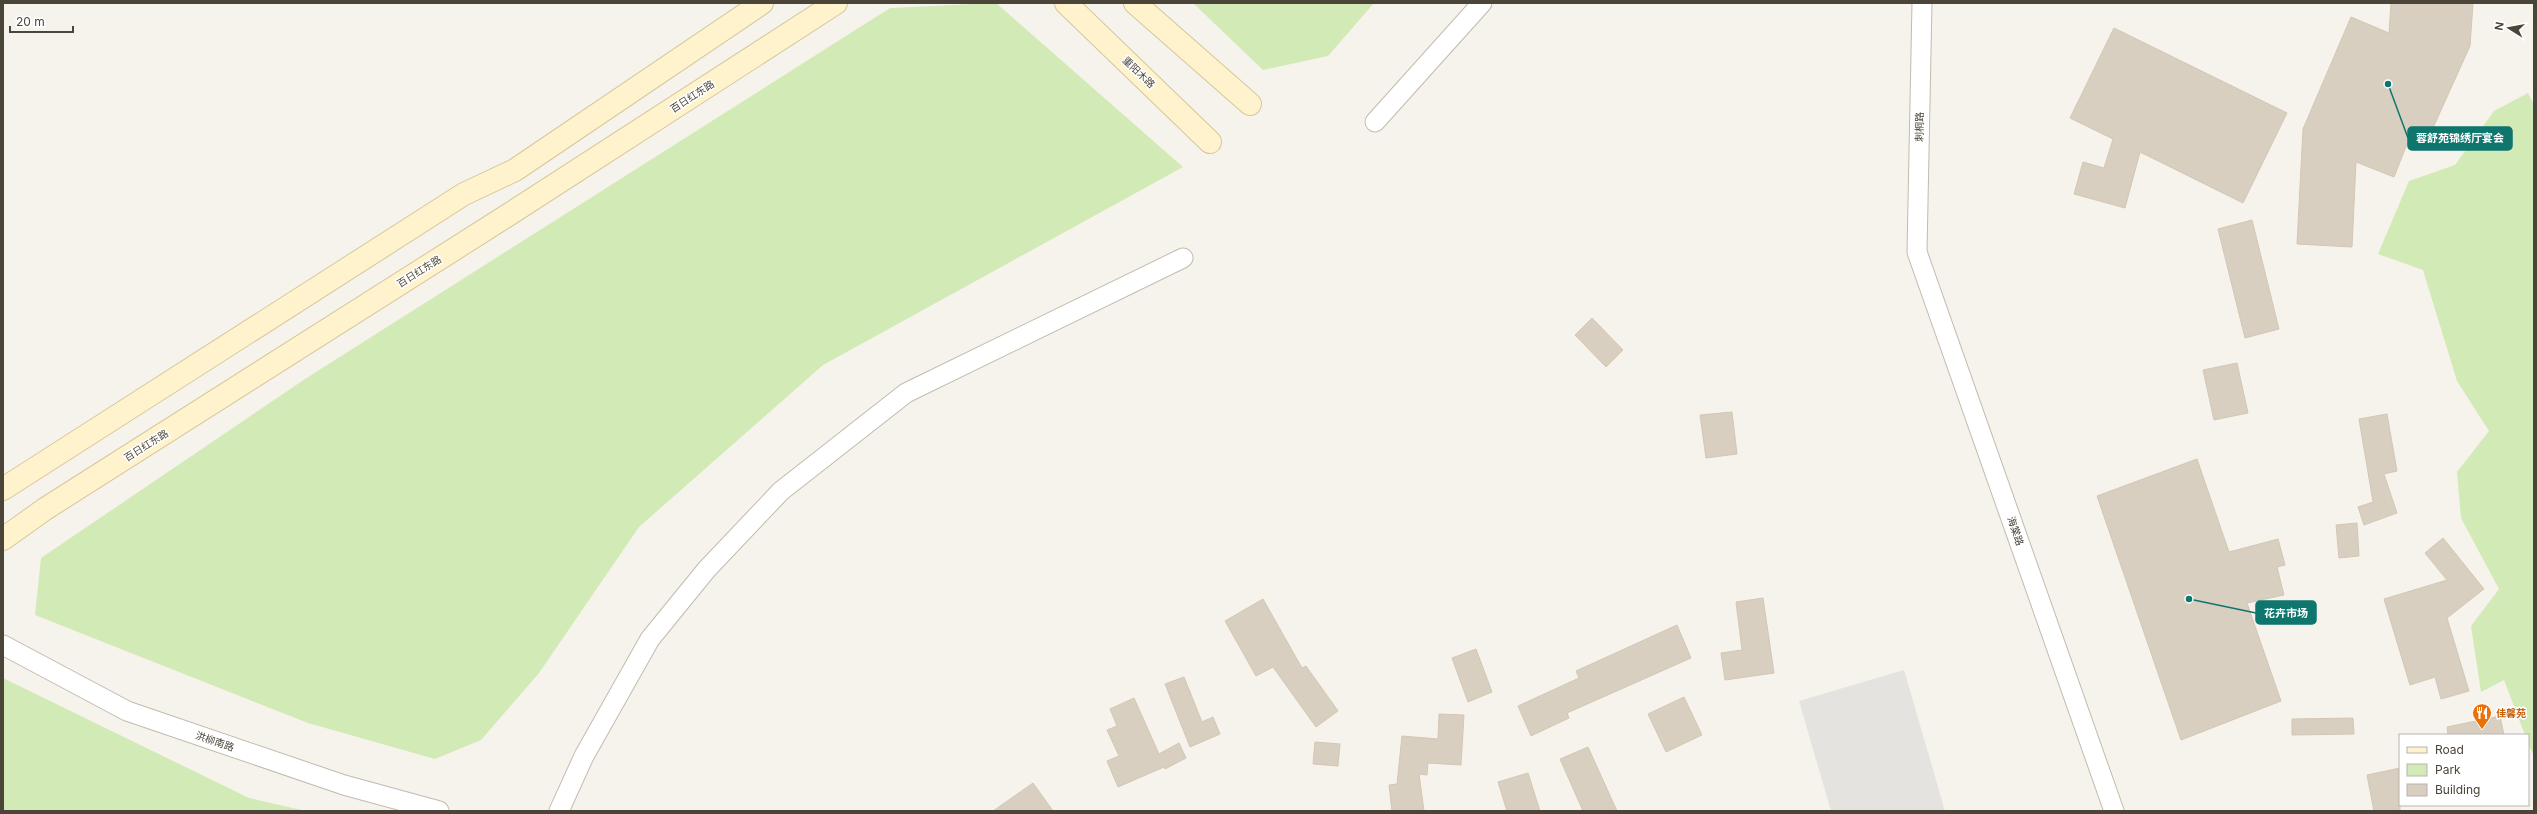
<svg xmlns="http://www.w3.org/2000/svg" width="2537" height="814" font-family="Inter,'Noto Sans SC',sans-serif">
<rect width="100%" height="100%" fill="#f6f3ec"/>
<g fill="#d2eab5">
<polygon points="996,3 1183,167 823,365 639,527 539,673 481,740 435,759 308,723 35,615 41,558 305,379 890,8"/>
<polygon points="1193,3 1374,3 1328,56 1263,70"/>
<polygon points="2528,93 2534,105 2534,756 2528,744 2528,735 2525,735 2504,680 2481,692 2471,626 2499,589 2461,518 2457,472 2489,431 2457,381 2423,270 2378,254 2409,181 2455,165 2494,111"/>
<polygon points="3,678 249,798 306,811 3,811"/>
</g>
<polygon fill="#e5e3e0" points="1904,670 1945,811 1831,811 1799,701"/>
<g fill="#d8cfc1" stroke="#d3c7b4">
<polygon points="2391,3 2473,3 2470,46 2423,150 2407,144 2394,177 2356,162 2352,247 2297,244 2303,129 2351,17 2389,33"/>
<polygon points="2114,28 2287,113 2243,203 2140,152 2125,208 2074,194 2083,162 2104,168 2113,139 2070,118"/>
<polygon points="2252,220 2279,329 2245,338 2218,229"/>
<polygon points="1592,318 1623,350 1606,367 1575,335"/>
<polygon points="2237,363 2248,413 2214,420 2203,370"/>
<polygon points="1732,412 1737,454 1706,458 1700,415"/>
<polygon points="2387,414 2397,471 2384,474 2397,513 2364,525 2358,507 2373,502 2359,419"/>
<polygon points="2197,459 2229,552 2278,539 2285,565 2277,567 2284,595 2247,603 2281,701 2181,740 2097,496"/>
<polygon points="2357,523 2359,556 2339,558 2336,525"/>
<polygon points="2443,538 2484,589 2447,618 2469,691 2441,699 2435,677 2410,685 2384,599 2447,580 2425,553"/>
<polygon points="1763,598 1774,673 1725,680 1721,653 1742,650 1736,602"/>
<polygon points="1263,599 1302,668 1306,666 1338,711 1316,727 1273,667 1256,676 1225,621"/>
<polygon points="1677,625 1691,658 1567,713 1569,718 1531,736 1518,706 1579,678 1576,671"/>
<polygon points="1476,649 1492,692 1468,702 1452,658"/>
<polygon points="1184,677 1202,722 1213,717 1220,734 1190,747 1165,684"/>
<polygon points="1684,697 1702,735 1666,752 1648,714"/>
<polygon points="1134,698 1159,754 1179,743 1186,758 1165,769 1164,767 1118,787 1107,761 1119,756 1107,730 1117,726 1110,709"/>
<polygon points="1439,714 1464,715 1461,765 1428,763 1427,775 1419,774 1424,811 1392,811 1389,785 1397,784 1402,736 1438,739"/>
<polygon points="2500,716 2504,735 2448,735 2447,727"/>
<polygon points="2353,718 2354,734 2292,735 2292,719"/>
<polygon points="1315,742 1340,744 1338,766 1313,764"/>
<polygon points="1588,747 1617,811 1583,811 1560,759"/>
<polygon points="2400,768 2400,811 2374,811 2367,775"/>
<polygon points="1528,773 1540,811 1507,811 1498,782"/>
<polygon points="1033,783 1053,811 993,811"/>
</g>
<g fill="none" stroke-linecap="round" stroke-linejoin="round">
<defs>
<g id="street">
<polyline points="1922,3 1917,252 2114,811"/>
<polyline points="1375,122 1482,3"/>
<polyline points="3,645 127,711 344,785 439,811"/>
<polyline points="559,811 584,756 650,639 707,569 781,491 906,393 1183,258"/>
</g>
<g id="secondary">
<polyline points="1066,3 1210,142"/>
<polyline points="1135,3 1250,104"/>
<polyline points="3,489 464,194 515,170 762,3"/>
<polyline points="3,539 45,509 505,217 836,3"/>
</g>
</defs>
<use href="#street" stroke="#c2bbae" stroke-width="21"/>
<use href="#secondary" stroke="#d6c79b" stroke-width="24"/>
<use href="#street" stroke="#fff" stroke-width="19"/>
<use href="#secondary" stroke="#fff3cd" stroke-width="22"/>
</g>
<defs>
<symbol id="restaurant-pin" viewBox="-11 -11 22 30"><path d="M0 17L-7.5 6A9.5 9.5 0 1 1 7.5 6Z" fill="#e8710a" stroke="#fff"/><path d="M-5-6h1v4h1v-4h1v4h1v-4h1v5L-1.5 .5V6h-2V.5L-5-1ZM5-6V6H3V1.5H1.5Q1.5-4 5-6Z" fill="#fff"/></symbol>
</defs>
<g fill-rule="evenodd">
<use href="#restaurant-pin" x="2471" y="702" width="22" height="30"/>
</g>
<g text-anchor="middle" stroke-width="3" stroke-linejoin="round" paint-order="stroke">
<g font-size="10" fill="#4b4439" stroke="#fff">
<text transform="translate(1139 72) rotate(44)" y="4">重阳木路</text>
<text transform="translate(692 96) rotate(-33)" y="4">百日红东路</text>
<text transform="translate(1919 127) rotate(-89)" y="4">刺桐路</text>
<text transform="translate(419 271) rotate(-32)" y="4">百日红东路</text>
<text transform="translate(146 445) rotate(-32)" y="4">百日红东路</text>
<text transform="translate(2016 531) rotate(71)" y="4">海棠路</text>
<text transform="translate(215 741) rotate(19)" y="4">洪柳南路</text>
</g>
<g font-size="10" font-weight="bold" fill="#c56008" stroke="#fff" text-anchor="start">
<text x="2496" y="717">佳馨苑</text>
</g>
</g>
<path fill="none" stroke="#0f766e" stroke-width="1.5" d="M2388 84L2408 138M2189 599L2256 613"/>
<g fill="#0f766e" stroke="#fff" stroke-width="1.5">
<circle cx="2388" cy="84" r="4"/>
<circle cx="2189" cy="599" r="4"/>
</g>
<g fill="#0f766e" stroke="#0f766e" stroke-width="1.5">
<rect x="2408" y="127" width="104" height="23" rx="4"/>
<rect x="2256" y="601" width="60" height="23" rx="4"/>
</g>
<g font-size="11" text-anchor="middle" font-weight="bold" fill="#fff">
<text x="2460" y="142">蓉舒苑锦绣厅宴会</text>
<text x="2286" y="617">花卉市场</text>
</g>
<rect width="2537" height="814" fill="none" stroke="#4b4439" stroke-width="8"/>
<rect x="2399" y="734" width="130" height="72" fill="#ffffff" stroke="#b7b4b0"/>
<rect x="2407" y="747" width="20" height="6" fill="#fff3cd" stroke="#b7b4b0"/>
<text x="2435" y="754" font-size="12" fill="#4b4439">Road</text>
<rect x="2407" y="764" width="20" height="12" fill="#d2eab5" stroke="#b7b4b0"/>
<text x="2435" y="774" font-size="12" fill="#4b4439">Park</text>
<rect x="2407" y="784" width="20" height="12" fill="#d8cfc1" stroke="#b7b4b0"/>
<text x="2435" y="794" font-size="12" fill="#4b4439">Building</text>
<g transform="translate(2509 28) rotate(281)" stroke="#ffffff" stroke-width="3" paint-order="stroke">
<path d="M0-3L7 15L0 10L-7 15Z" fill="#4b4439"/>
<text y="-6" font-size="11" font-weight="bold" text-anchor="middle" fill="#4b4439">N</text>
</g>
<path d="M10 26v6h63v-6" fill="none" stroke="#4b4439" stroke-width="2"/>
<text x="16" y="26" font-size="12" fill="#4b4439" stroke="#ffffff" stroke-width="3" paint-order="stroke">20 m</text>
</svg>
